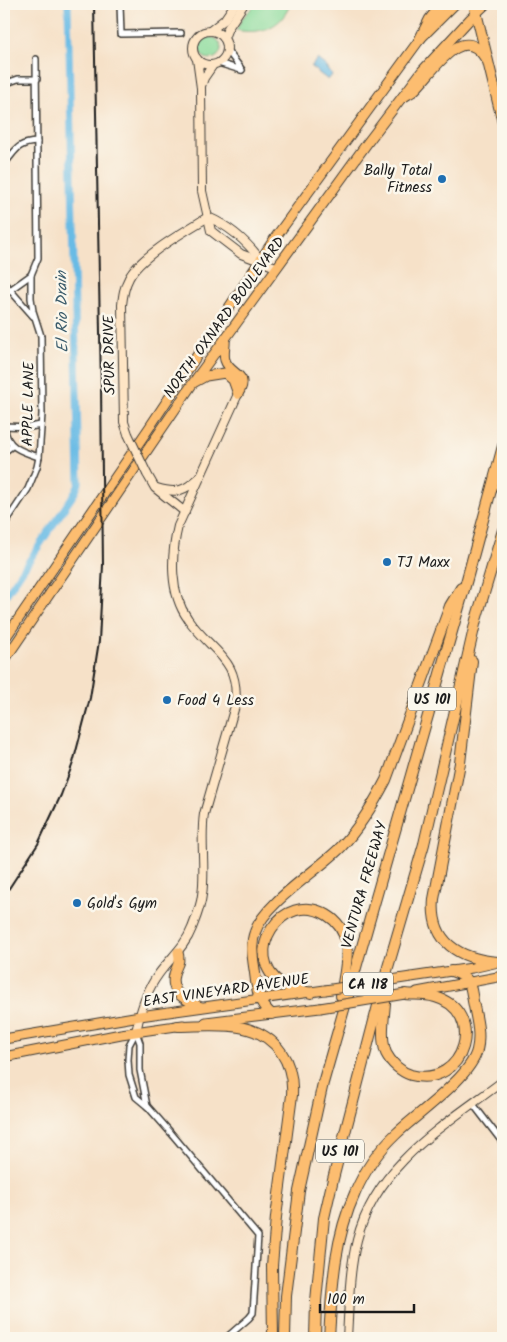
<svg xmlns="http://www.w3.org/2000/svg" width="507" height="1342" font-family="Kalam,sans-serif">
<rect width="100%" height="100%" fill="#fbf7ec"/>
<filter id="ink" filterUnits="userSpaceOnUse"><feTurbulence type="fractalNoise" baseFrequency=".02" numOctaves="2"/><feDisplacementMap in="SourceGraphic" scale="10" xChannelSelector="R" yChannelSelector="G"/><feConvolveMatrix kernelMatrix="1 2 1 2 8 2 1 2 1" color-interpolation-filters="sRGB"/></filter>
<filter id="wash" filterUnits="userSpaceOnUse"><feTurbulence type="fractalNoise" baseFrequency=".0096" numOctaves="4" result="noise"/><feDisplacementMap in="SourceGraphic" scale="20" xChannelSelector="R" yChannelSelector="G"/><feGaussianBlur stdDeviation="1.12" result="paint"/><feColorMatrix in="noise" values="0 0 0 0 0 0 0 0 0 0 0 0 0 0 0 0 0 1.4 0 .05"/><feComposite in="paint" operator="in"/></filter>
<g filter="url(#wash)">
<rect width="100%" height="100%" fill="#f6e1c8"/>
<g fill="#8adb9b" stroke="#537c5c">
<path d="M256,4H290C282,28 259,35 236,30L244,16Z"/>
<circle cx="210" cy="48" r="11"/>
</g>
<polygon fill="#69bbe5" stroke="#426c80" points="317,59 326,66 332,75 328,80 311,67"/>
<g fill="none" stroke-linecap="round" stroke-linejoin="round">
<polyline stroke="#69bbe5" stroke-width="7" points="4,598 76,491 79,483 68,4"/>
</g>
</g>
<g filter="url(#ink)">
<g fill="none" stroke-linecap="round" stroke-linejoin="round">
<defs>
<g id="street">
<polyline points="120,4 121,34 181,33"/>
<polyline points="227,50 242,70"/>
<polyline points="218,63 241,70"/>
<polyline points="4,84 18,79 37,79"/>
<path d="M4,164C16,151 16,143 37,142"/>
<polyline points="4,283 33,316"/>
<polyline points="10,290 31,275 38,258 36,59"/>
<polyline points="4,426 30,427 41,425"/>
<path d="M5,427C5,447 23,452 39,457"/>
<polyline points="4,452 12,446"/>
<polyline points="4,525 28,489 37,467 39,457 42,414 41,336 33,311 31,298 31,275"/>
<polyline points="136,1032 129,1045 128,1060 129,1075 136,1097 148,1107 171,1133 258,1236 253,1313 249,1318 226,1338"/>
<polyline points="136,1032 140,1043 140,1070 147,1106"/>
<polyline points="473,1104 503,1143"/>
</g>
<g id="secondary">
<polyline points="210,31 224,20 235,4"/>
<circle cx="210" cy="48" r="17"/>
<polyline points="224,38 228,28 244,4"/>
<polyline points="197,59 201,88 202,191 211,231 241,254 276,267"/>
<polyline points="201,86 204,78 213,65"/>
<path d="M208,217C229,226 247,242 260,259"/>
<path d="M128,434L124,422L122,305C123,295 124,287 129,278C140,256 187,230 208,217"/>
<polyline points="147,474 155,488 185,512"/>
<path d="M157,488C177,494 184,491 199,478"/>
<path d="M136,1032C140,1012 146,991 158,975C169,959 185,947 192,928C196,918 201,906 202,895C206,868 200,841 204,814L235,706C241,658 211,652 188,619C169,593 171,555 178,526L238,394"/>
<path d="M347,1338C349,1306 349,1271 357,1240C376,1164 445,1125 503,1081"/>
</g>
<g id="primary">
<path d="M225,339C226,345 223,353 225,360C230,376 251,373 238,394"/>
<polyline points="195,382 206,376 225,373 233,380 238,394"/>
<polyline points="4,640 149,428 275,238 420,39 455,4"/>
<polyline points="4,661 193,383 368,142 422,71 470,19 486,4"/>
<path d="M178,952C181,963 177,964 174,974C169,994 187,1001 201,1007"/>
<polyline points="411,977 472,968 503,961"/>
<polyline points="417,992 503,976"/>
<polyline points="206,1022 320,1008"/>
<polyline points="4,1039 140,1016 325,990"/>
<polyline points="4,1057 121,1034 183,1025"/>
</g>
<g id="highway">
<polyline points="474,4 503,123"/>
<polyline points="420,39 430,19 442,4"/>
<path d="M403,97C406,95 410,93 413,91C430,77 462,18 486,59"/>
<path d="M472,661L460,763L434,899C430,942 459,959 498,962"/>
<path d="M386,988C386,1007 379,1035 386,1053C391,1063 401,1072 411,1075C466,1089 487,1011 435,997C426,994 414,995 405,994"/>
<path d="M311,993C301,990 291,989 282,984C239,956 282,888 327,915C337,921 344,931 346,943C349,959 343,979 341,996"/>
<path d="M271,1014C258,1002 257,990 255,973C253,959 250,945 255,932C265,902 319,870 341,847C360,827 373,805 386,780L450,606L461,588"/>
<path d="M178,1026C214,1026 257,1018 281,1052C290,1065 293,1079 292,1095L276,1217L272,1266L273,1338"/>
<polyline points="285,1338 286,1296 299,1191 323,1083 467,579 503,446"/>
<polyline points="315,1338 316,1301 324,1218 333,1179 388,967 424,844 476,620 503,530"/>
<path d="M329,1338C332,1289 334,1239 355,1193C364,1172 379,1150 396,1134C417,1114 471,1077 477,1050C481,1034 476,1017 473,1001C470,983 471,977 451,971"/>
</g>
</defs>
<use href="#street" stroke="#3d3a36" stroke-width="8"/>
<use href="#secondary" stroke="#3d3a36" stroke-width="10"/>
<use href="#primary" stroke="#3d3a36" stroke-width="11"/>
<use href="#highway" stroke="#3d3a36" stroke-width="12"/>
<use href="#street" stroke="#fff" stroke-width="5"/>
<use href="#secondary" stroke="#fee5c5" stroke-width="8"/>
<use href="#primary" stroke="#fcbd6f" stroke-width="9"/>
<use href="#highway" stroke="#fcbd6f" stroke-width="10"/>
<polyline stroke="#1c1c1c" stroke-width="2" points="4,896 38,844 61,795 73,763 90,698 99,641 103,565 101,387 94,4"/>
<defs>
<polyline id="secondary-bridge" points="128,434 147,474"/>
<g id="primary-bridge">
<polyline points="325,990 411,977"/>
<polyline points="320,1008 405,994"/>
</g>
</defs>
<use href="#secondary-bridge" stroke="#3d3a36" stroke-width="10" stroke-linecap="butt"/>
<use href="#primary-bridge" stroke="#3d3a36" stroke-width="11" stroke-linecap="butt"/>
<use href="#secondary-bridge" stroke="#fee5c5" stroke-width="8"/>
<use href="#primary-bridge" stroke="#fcbd6f" stroke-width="9"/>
</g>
</g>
<g fill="#1f6fb2" stroke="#fbf7ec" stroke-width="2">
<circle cx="442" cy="179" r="5"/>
<circle cx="387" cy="562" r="5"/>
<circle cx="167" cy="700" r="5"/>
<circle cx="77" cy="903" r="5"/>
</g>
<g text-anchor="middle" stroke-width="5" stroke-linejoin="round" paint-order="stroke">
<g fill="#fbf7ec" stroke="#5f5e5a" stroke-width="1">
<rect x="408" y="687.5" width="48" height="23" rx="4"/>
<rect x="343" y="972.5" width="50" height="23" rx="4"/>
<rect x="316" y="1139.5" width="48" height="23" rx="4"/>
</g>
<g font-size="14" font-weight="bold" fill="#1c1c1c">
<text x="432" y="704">US 101</text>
<text x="368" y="989">CA 118</text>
<text x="340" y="1156">US 101</text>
</g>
<g font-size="15" fill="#1c1c1c" stroke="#fbf7ec" text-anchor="start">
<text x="432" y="175" text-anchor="end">Bally Total<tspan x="432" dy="17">Fitness</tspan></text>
<text x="397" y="567">TJ Maxx</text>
<text x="177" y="705">Food 4 Less</text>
<text x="87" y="908">Gold's Gym</text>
</g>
<g font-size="15" fill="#1c1c1c" stroke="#fbf7ec">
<text transform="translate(224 317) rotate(-54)" y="5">NORTH OXNARD BOULEVARD</text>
<text transform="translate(109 355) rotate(-91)" y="5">SPUR DRIVE</text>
<text transform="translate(28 404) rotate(-89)" y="5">APPLE LANE</text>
<text transform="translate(364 885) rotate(-74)" y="5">VENTURA FREEWAY</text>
<text transform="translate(226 990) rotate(-8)" y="5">EAST VINEYARD AVENUE</text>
</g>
<g font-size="16" font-style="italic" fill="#3b5c6c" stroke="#fbf7ec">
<text transform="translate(61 312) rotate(-91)" y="6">El Rio Drain</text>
</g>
</g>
<rect width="507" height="1342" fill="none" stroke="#fbf7ec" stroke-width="20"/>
<path d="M320 1304v8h94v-8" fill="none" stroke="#1c1c1c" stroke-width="2.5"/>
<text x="327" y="1304" font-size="15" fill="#1c1c1c" stroke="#fbf7ec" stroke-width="4" paint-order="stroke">100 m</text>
</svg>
